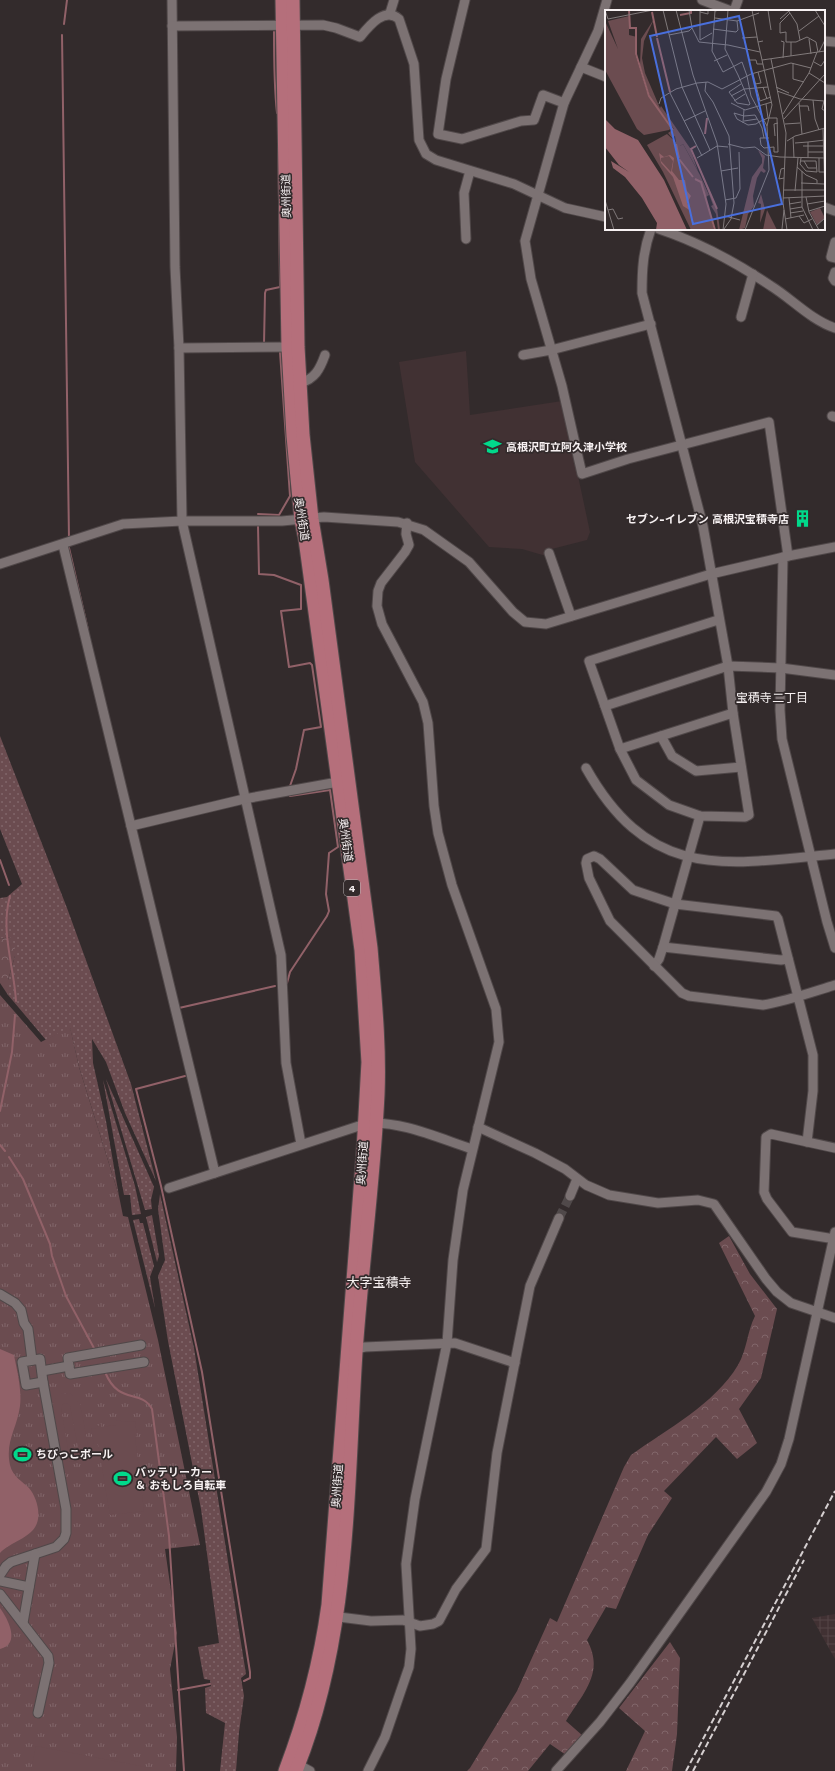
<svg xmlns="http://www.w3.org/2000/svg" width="835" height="1771" font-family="'Work Sans','Noto Sans JP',sans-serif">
<defs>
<pattern id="industrial-grid" width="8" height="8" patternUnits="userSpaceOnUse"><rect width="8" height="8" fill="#413133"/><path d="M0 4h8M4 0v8" fill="none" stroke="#544547"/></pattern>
<pattern id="grass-dots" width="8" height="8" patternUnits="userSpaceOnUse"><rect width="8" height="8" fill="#6b4c50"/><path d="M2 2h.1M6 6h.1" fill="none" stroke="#81666a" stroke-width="1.8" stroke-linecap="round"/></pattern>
<pattern id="forest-crowns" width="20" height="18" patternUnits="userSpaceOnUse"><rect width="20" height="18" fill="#6b4c50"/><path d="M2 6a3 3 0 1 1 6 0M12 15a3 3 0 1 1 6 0" fill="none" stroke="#81666a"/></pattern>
<pattern id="park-tufts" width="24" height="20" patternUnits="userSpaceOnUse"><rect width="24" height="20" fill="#6b4c50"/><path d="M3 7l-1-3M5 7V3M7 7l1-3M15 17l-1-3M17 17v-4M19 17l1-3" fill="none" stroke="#81666a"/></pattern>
</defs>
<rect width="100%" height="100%" fill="#332b2c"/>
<polygon fill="#413133" points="466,351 470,415 562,401 590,532 587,540 544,551 546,556 522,549 489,547 415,462 399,362"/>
<polygon fill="url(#industrial-grid)" points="835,1614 835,1659 812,1618"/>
<g fill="url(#grass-dots)">
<polygon points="0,736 67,908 131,1084 156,1181 125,1113 106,1062 92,1039 93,1063 106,1121 119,1196 79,1067 70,1028 46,1040 8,995 8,980 15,956 10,937 0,939 0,898 7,897 22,884 0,829"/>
<polygon points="106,1079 154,1187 151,1200 152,1209 145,1210"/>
<polygon points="103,1080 135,1186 141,1214 132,1215 130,1195 124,1195"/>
<polygon points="160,1194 194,1348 246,1674 241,1678 244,1696 239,1732 236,1771 220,1771 225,1723 206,1713 205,1688 211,1686 210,1680 204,1679 198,1647 219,1643 201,1509 168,1341 158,1276 165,1260 158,1209"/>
<polygon points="152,1215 159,1256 157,1262 146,1217"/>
<polygon points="139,1219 140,1223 143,1223 154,1266 150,1277 155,1308 133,1220"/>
</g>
<g fill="url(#forest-crowns)">
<polygon points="10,937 15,946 15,956 8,980 8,995 0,983 0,939"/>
<path d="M729,1236L750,1274L777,1309L761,1378L739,1409L757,1443L737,1459L716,1437L664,1491L672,1498L648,1535L616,1609L606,1607L587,1640C605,1673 583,1693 566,1721L583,1736L566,1755L550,1744L528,1771H467L470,1768L517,1691L550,1618L557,1622L624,1467L631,1455C667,1429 715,1404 738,1365C747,1350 747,1332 755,1316L719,1243Z"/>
<polygon points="670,1642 680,1658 677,1734 672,1771 626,1771 645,1731 619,1708"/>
</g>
<polygon fill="url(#park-tufts)" points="0,995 41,1042 70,1027 79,1067 119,1196 123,1216 128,1217 158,1340 200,1545 165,1549 177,1633 170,1669 177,1737 176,1771 0,1771"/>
<g fill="#6b4c50" fill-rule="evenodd">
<path d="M61,1393L71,1394L80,1404L88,1445L85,1457C76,1463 69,1464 61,1457C57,1440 43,1403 61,1393ZM64,1403L68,1404L70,1406L78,1447L74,1452L68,1449L61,1408Z"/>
<polygon points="116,1420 126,1422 135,1421 137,1436 135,1437 144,1511 110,1515 98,1444 94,1444 91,1429 96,1428 101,1423 101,1427 116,1425"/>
<polygon points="36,1746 151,1768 150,1771 31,1771"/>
</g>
<g fill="#916168">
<path d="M0,1349L14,1355C17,1371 22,1390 20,1406C17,1429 5,1441 10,1465C13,1477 22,1481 29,1488C36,1496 41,1512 37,1523C32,1538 10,1542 0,1553Z"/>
<circle cx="23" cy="1454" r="5"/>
<path d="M0,1608C8,1619 21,1644 0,1649Z"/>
</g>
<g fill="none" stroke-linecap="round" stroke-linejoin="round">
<g stroke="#916168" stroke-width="2">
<polyline points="64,24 67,0"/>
<path d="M274,32C274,60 274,86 277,113"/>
<polyline points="62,35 69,539"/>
<polyline points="264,344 265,293 266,290 280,287 278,117"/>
<polyline points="258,514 279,515 290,496 280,352"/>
<polyline points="258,526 259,574 274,575 301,585 301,609 281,611 289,667 310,663 312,665 321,727 304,730 296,769 290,786"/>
<polyline points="69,548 88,630"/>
<polyline points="0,860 9,885"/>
<path d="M10,896C0,931 14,966 16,1001"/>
<polyline points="287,983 290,972 327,916 329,911 326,894 329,853 338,847 330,790 290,796"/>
<polyline points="179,1008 275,986"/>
<polyline points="185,1076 136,1089 161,1186 202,1372 250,1672 250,1678 244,1681"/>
<polyline points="0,1111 12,1052 15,1015"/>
<polyline points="0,1145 5,1151"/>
<polyline points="9,1157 23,1179 50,1244 52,1256 66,1296 95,1350"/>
<path d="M105,1372C119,1406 140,1388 152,1409L169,1536L184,1771"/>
<polyline points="178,1690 210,1684"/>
</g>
<polyline stroke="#50494a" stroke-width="9" stroke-dasharray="9 4.5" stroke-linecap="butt" points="559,1218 570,1196"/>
<defs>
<g id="minor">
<polyline points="172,0 175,267 179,348 182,521 281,955 286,1063 301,1144"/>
<polyline points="465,0 446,79 438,134 462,139 521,121 534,120 543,95 564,103"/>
<polyline points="607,0 598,31 564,103 525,241 531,279 562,386 582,474 628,459 769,422 788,556"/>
<polyline points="702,0 731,11"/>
<polyline points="734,11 738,0"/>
<polyline points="390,13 394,0"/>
<path d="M172,26L323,25L336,28L360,37C369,26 385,6 399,19L414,64L419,140L426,154L436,160L514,184L565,208L606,217"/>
<polyline points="824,41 835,42"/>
<polyline points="581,67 606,77"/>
<polyline points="824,89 835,90"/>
<polyline points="824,207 835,211"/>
<path d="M651,229C643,251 642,270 642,293L703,526L728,666L733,713L749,815L745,817L700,816L669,805L636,780L620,749L589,661L718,620"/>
<path d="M659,229C698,242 737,263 771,286C792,299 811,320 835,328"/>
<polyline points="466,239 464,193 470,171"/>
<polyline points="835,242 831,257 835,258"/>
<polyline points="835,272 833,278 835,281"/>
<polyline points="741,317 753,274"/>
<polyline points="179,348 288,347"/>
<polyline points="523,355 551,350 651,324"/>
<path d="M300,383C315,379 320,369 325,355"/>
<polyline points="832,416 835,417"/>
<polyline points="63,545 215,1173"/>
<polyline points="549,553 571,616"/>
<polyline points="783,557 780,710 782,739 827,922 835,948"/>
<polyline points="0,564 123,524 182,521 282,521 324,517 398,522 424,530 469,562 513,612 525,622 546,624 711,574 788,556 835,547"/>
<polyline points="605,706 728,666 781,668 835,675"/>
<polyline points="661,736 672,756 696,771 741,767"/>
<polyline points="620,749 733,713"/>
<path d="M586,768C650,881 722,865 835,854"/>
<polyline points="131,826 244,799 338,782"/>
<polyline points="663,947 781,960 788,959"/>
<polyline points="654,966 659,959 663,947 700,816"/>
<polyline points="478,1127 535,1153 565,1169 586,1185 609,1195 658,1203 698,1200 714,1204 766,1279 777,1292 791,1303 835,1318"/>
<path d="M807,1142L813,1091V1055L778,919L776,916L675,904L633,890L600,859L594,856L587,859L586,863L589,878L610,921L682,993L689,996L763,1005C787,1001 812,992 835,985"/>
<polyline points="835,1148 771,1134 766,1137 764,1192 767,1199 792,1232 835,1239"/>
<path d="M169,1188L365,1124C397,1119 441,1139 472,1149"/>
<polyline points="570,1196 577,1179"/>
<polyline points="0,1294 15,1303 21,1310 24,1323 28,1329 32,1360"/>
<polyline points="141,1345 68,1358 70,1374 144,1362"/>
<polyline points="356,1349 365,1347 455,1343 515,1363"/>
<polygon points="40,1359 43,1382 26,1385 22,1362"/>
<polyline points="42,1371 69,1366"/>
<polyline points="0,1575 6,1566 11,1562 56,1547 64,1539 66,1533 66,1509 43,1382"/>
<polyline points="0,1581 29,1587"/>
<polyline points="0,1594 48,1656 49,1663 38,1713"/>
<polyline points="331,1616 371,1621 403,1620 420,1626 433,1624 439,1621 456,1589 486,1549 497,1453 530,1286 559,1218"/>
<polyline points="23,1623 35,1554"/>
<polyline points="299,1765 310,1771"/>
<polyline points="368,1771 385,1737 409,1667 411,1649 406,1564 415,1499 447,1343 453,1260 463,1190 499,1042 496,1009 452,885 438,833 434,806 428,723 423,702 382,624 377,606 378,591 381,583 405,552 409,545 406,534 407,523"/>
<polyline points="556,1771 600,1722 630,1683 766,1492 781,1464 789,1439 835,1232"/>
</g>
<g id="highway">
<path d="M282,0L288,347L293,436L301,520L305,539L361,950L368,1062L363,1151L328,1605C320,1663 306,1716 285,1771"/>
<path d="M293,0L298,347L303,435L312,519L322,580L371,948C375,997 380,1046 378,1094C374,1180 362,1266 356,1352C347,1493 350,1638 296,1771"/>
</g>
</defs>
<use href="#minor" stroke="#504849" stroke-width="11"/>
<use href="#highway" stroke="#504849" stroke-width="15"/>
<use href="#minor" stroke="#7c7273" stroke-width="9"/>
<use href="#highway" stroke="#b56f7b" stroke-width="13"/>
<g stroke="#d5cfd0" stroke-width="2" stroke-dasharray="6 3" stroke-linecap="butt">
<polyline points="686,1771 835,1491"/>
<polyline points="693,1771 804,1560"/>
</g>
</g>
<defs>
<symbol id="school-bare" viewBox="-9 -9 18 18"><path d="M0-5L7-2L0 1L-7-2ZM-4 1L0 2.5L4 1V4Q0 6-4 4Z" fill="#01d98b" stroke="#332b2c" stroke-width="2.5" paint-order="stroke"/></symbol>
<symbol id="building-bare" viewBox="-9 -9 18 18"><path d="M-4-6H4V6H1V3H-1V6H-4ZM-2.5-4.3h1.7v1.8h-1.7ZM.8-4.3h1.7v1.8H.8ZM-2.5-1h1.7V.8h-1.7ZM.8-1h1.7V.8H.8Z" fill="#01d98b" stroke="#332b2c" stroke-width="2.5" paint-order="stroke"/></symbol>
<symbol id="stadium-bare" viewBox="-9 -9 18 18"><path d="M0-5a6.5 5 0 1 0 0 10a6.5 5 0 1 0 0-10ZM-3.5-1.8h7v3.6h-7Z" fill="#01d98b" stroke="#332b2c" stroke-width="2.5" paint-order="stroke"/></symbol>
</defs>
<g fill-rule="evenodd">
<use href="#school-bare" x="480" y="434" width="25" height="25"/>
<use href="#building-bare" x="790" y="506" width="25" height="25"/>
<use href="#stadium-bare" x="10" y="1442" width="25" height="25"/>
<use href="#stadium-bare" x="110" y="1466" width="25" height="25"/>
</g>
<g text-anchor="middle" stroke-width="3.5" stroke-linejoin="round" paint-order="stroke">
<rect fill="#332b2c" stroke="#bcb6b7" stroke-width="1" x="344" y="880" width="16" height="16" rx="3"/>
<g font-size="10" font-weight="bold" fill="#f7f1f2">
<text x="352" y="892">4</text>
</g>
<g font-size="11" fill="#f7f1f2" stroke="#332b2c">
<text transform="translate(286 196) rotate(-91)" y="4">奥州街道</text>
<text transform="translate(302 519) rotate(81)" y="4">奥州街道</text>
<text transform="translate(346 840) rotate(82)" y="4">奥州街道</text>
<text transform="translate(362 1163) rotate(-86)" y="4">奥州街道</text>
<text transform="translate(337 1486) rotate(-86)" y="4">奥州街道</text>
</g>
<g font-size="11" font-weight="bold" fill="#f7f1f2" stroke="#332b2c" text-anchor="start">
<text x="506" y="451">高根沢町立阿久津小学校</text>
<text x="789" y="523" text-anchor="end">セブン-イレブン 高根沢宝積寺店</text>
<text x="36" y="1458">ちびっこポール</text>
<text x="135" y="1476">バッテリーカー<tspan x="135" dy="13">＆ おもしろ自転車</tspan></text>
</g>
<g font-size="12" fill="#f7f1f2" stroke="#332b2c">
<text x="772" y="702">宝積寺二丁目</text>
</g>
<g font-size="13" fill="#f7f1f2" stroke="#332b2c">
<text x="379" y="1287">大字宝積寺</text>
</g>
</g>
<g transform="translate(605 10)">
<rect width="220" height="220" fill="#332b2c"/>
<path d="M24,6V25L32,27L30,44L42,82L66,118L64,120L39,125L32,119L0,60V11L13,39L3,11ZM49,9L39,31L37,48L40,63L55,98L56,96L85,138L93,161L78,134L75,136L77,139L71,133L70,126L67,128L63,123L69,119L46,90L35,55L36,29ZM91,149L112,198L115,220H113L111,204L106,196L108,195Z" fill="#6b4c50"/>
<path d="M153,140L160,146L158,158L161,161L159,163L156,161L152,168L148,186L149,196L143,204L140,218L134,220L147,167L157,153V148ZM156,184L160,199L155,213L156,194L153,193ZM162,200L172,220H158Z" fill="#6b4c50"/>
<path d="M62,124L75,136L78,134L95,165L104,185L101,187L109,220H86L58,162L42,135ZM215,198L220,208L212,215L205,202Z" fill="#6b4c50"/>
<path d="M0,109L10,119L33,130L59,170L82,220H51L52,213L37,188L20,167L8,158L6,151L24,162L14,155L0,137ZM54,143L59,147L65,145L69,148L67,161L74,170H80L82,181L86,186L82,193L86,201L78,196L68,167L56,153ZM64,146L68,151L66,162L56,151V148Z" fill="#916168" fill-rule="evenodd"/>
<path fill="none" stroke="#916168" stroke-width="2" d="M24,0L25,18H31V44L44,86L68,120M47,2L52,27M75,5L86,3V0M52,28L65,82M100,124L102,108M71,134L74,148M91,136L86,139L112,199M74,149L88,167M90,169L96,172L110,220"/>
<path fill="none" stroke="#817a7b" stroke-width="1" d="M0,0L3,9L48,0M58,0L77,77L105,140M71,0L88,65L112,133L121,194L118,220M84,0L87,18L94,32L123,35L155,42M95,0V30L107,23M115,0L110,1L107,41L118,62L137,52L142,66M123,0L120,39L133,65L139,79L145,94L144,95L132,93L124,82L136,74M147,0L153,32M163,0L166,20M183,0L192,14L195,30M210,0L220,16M95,2L103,4V0M185,3L175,13V23L181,22V32H191L202,27L211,32L213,42M110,8L132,11L154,3M175,9L184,1M108,19L131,22L133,20L132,11M194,21L214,6M64,25L84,21L87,18M137,28L152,27M204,29L206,44M158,31L153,32L157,50L220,41M176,31L179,32L178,48M186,32V46M214,42L220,30M166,49L181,123L178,193L182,220M144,50H151L152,54H158M109,51L122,45M209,52L216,56L220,50M188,53V69L199,72M204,63L220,73M148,64L155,91L166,87M142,66L146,86L162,116M101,72L100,81L108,92L124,126L129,193L126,209L119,219M150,74L156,73L153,62M158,77L162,89M171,77L184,83M172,81L195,89L219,91L217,99L220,101M65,83L97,146M126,86L139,79L163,77M208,90L210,109L214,120M129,91L140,84M126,93L140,100L167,92M194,93L197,124M54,94L56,88L71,79L92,73L103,72L117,79L146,64L186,53L206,58M161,94L163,108M194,96H203L204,101M178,104L204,63L212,42M179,109L220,64M79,111L100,101M139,111L152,109M138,113L139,99M180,114L195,113M218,119L220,185M170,126L169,114L173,113M188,127L189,148M159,128L157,118L154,112L150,105L139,106L129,103L132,109L143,115L151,114L154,112L156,111L163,108H172L173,142H169V137L159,138L156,135L155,128H164M182,131L190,126L220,118M203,132L220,130M190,133L203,132V148M123,134L139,138L150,137L161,145L175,147L220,148M198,136H220M203,142H220M92,148L112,136L123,137M214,148V162H220M196,151H211L212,162L201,161L195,154L196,148M199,151L203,158H211M192,157L201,165L212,170V173M116,161L133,158M197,161V197L208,220M179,168L174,169L176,159L180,158M196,173L219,174M179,180H220M190,181L193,148M201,187L204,202L214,220M178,188L220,186M184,188L186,208M0,190L9,220M120,190L131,188L135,179L134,142M184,194L196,192M202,194L220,191M185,199L197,197M3,200L8,199L13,209L18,208M204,201L220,196M185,203L198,201M120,206L135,210M194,206L199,213L207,209M180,209L199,205M211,216L220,208M177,219L179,200M140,220L164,160L162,116L167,95L157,50"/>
<path fill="#496fdd" fill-opacity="0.15" stroke="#496fdd" stroke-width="2" d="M134,6L177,194L88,214L45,26Z"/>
<rect width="220" height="220" fill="none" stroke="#f7f1f2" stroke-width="2"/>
</g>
</svg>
